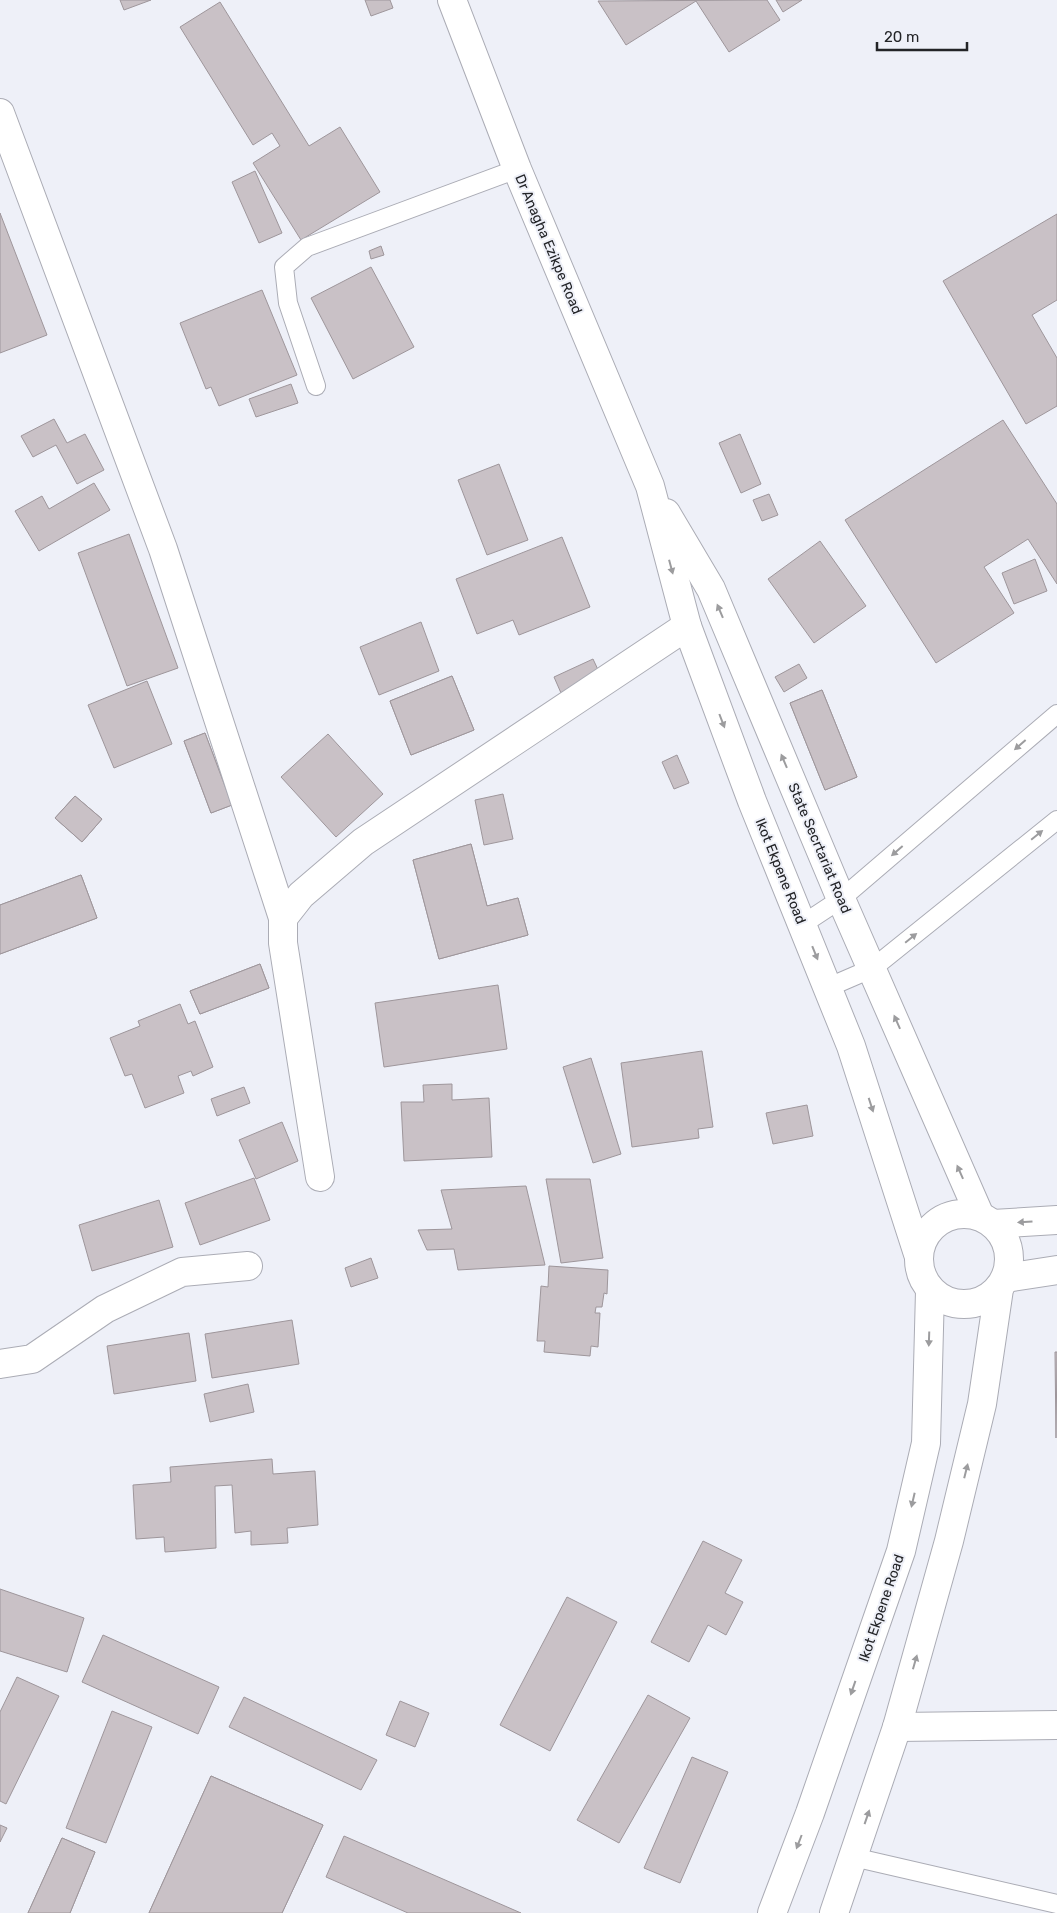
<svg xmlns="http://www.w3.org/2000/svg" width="1057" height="1913" font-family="Rubik,sans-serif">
<rect width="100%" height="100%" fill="#eef0f8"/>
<g fill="#c9c1c6" stroke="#9e969b">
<polygon points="120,0 151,0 124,10"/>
<polygon points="365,0 390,0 393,8 371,16"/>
<polygon points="767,0 780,20 729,52 696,1 626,45 598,1"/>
<polygon points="776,0 802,0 783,12"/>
<polygon points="220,2 309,146 340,127 380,192 301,240 253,163 280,146 272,133 253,145 180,27"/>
<polygon points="255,171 282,233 259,243 232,182"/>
<polygon points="0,213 47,335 0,353"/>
<polygon points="1057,214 1057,300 1032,315 1057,358 1057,406 1026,424 943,281"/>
<polygon points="381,246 384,255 371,259 369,251"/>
<polygon points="371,267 414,347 353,379 311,298"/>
<polygon points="262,290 297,375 219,406 211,387 206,389 180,323"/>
<polygon points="291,384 298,403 256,417 249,399"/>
<polygon points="54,419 67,443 85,434 104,470 77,484 56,445 33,457 21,436"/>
<polygon points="1003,420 1057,504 1057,584 1028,539 984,567 1014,613 936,663 845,520"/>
<polygon points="740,434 761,484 741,493 719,443"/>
<polygon points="499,464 528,540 487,555 458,480"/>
<polygon points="94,483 110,510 39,551 15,511 42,496 49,509"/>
<polygon points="769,494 778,515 762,521 753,500"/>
<polygon points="129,534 178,668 127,686 78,553"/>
<polygon points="562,537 590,607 519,635 513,620 477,634 456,579"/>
<polygon points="820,541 866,606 814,643 768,579"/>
<polygon points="1035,559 1047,591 1014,604 1002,573"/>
<polygon points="421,622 439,671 379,695 360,647"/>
<polygon points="593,659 600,674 561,693 554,677"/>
<polygon points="799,664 807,678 784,692 775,677"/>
<polygon points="452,676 474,730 411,755 390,701"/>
<polygon points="452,676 474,730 411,755 390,701"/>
<polygon points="147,681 172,744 114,768 88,705"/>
<polygon points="822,690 857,777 825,790 790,703"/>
<polygon points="822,690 857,777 825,790 790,703"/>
<polygon points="205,733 232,805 211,813 184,741"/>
<polygon points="205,733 232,805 211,813 184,741"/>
<polygon points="328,734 383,794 336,837 281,777"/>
<polygon points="677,755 689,783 674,789 662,762"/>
<polygon points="503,794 513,839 484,845 475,800"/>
<polygon points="75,796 102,819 82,842 55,818"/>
<polygon points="75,796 102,819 82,842 55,818"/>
<polygon points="471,844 487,906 518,898 528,935 439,959 413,860"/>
<polygon points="471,844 487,906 518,898 528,935 439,959 413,860"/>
<polygon points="81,875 97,918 0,954 0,905"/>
<polygon points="81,875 97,918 0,954 0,905"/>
<polygon points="260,964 269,988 200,1014 190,991"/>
<polygon points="260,964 269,988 200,1014 190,991"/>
<polygon points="498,985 507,1049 384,1067 375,1003"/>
<polygon points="180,1004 188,1024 195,1021 213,1067 193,1076 191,1071 178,1076 184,1093 145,1108 132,1074 125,1076 110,1038 140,1026 138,1021"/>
<polygon points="702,1051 713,1127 698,1129 699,1138 632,1147 621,1063"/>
<polygon points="591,1058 621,1154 593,1163 563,1067"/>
<polygon points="452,1084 452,1100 489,1098 492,1157 404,1161 401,1102 424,1102 423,1085"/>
<polygon points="244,1087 250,1103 217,1116 211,1099"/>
<polygon points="807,1105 813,1136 773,1144 766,1113"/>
<polygon points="282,1122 298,1161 256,1179 239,1140"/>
<polygon points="254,1178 270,1220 200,1245 185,1203"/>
<polygon points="546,1179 590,1179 603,1258 561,1263"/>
<polygon points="526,1186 545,1265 458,1270 454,1249 427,1250 418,1230 452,1229 441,1190"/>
<polygon points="159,1200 173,1247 92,1271 79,1225"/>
<polygon points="371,1258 378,1278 351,1287 345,1268"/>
<polygon points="549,1266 608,1270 607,1294 604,1293 602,1307 596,1307 595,1313 600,1313 598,1347 591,1346 590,1356 544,1352 545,1341 537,1341 541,1286 548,1287"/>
<polygon points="292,1320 299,1364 212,1378 205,1334"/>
<polygon points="189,1333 196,1381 114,1394 107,1346"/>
<polygon points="1055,1352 1057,1352 1056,1438"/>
<polygon points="248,1384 254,1412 210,1422 204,1394"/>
<polygon points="272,1459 273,1474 315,1471 318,1525 287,1528 288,1543 251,1545 251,1531 235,1533 232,1485 215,1486 216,1548 165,1552 164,1537 136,1539 133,1485 171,1482 170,1467"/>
<polygon points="703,1541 742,1560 725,1593 743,1602 726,1635 708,1625 689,1662 651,1642"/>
<polygon points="0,1589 84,1618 67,1672 0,1651"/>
<polygon points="567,1597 617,1622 550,1751 500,1725"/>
<polygon points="103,1635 219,1687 198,1734 82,1682"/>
<polygon points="17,1677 59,1696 6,1804 0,1801 0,1712"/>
<polygon points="648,1695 690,1718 619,1843 577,1820"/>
<polygon points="244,1697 377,1760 361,1790 229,1727"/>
<polygon points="400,1701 429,1713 415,1747 386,1735"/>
<polygon points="112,1711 152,1727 106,1843 66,1828"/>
<polygon points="692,1757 728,1772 680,1883 644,1868"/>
<polygon points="211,1776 323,1825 282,1913 149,1913"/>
<polygon points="211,1776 323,1825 282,1913 149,1913"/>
<polygon points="0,1825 7,1828 0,1842"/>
<polygon points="344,1836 521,1913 408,1913 326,1877"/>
<polygon points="62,1838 95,1852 70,1913 28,1913"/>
<polygon points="62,1838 95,1852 70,1913 28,1913"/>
</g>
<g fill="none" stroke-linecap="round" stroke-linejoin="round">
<defs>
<g id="lane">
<polyline points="316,386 288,303 284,267 307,247 517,169"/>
<polyline points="803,924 841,899 1057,714"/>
<polyline points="829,987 873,968 1057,820"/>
<polyline points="853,1857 1057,1904"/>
</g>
<g id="street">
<polyline points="0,113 163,549 283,918"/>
<polyline points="320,1177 283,943 283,918 301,895 363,842 687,626"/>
<polyline points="0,1364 32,1359 105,1309 182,1272 248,1266"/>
<polyline points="897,1727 1057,1725"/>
</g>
<g id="secondary">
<polyline points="452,0 517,169 650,486 687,626 752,801 851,1046 918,1254"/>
<polyline points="666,513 711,589 841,899 980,1216"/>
<circle cx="964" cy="1259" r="45"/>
<polyline points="993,1224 1057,1220"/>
<polyline points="1006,1278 1057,1270"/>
<polyline points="772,1913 810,1813 901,1551 926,1443 930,1291"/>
<polyline points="834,1913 897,1727 949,1541 982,1404 999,1289"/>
</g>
</defs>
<use href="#lane" stroke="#abacb5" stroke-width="20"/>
<use href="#street" stroke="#abacb5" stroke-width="30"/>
<use href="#secondary" stroke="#abacb5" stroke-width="30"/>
<use href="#lane" stroke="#fff" stroke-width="18"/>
<use href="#street" stroke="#fff" stroke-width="28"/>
<use href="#secondary" stroke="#fff" stroke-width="28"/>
</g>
<defs><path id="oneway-solid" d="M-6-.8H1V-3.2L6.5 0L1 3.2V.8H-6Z" transform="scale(1.25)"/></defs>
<g fill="#9c9c9e">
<use href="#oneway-solid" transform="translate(671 567) rotate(75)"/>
<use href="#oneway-solid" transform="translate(720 611) rotate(-113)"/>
<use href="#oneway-solid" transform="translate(722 721) rotate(69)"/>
<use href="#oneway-solid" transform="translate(1020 745) rotate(139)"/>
<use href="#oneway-solid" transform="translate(784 761) rotate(-113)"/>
<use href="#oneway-solid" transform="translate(1037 835) rotate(-39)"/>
<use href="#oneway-solid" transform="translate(897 851) rotate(139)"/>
<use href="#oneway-solid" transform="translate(911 938) rotate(-39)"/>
<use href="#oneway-solid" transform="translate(815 953) rotate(68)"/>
<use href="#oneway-solid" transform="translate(897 1022) rotate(-114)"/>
<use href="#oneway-solid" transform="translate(871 1105) rotate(72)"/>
<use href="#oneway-solid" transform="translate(960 1172) rotate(-114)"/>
<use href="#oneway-solid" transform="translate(1025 1222) rotate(176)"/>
<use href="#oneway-solid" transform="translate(929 1339) rotate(92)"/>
<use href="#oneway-solid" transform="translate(966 1471) rotate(-76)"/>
<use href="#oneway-solid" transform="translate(913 1500) rotate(103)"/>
<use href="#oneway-solid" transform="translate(915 1662) rotate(-74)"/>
<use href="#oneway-solid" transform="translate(853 1688) rotate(109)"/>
<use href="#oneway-solid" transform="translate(867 1817) rotate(-71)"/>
<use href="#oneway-solid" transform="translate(799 1842) rotate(111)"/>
</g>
<g text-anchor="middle" stroke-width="4" stroke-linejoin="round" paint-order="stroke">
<g font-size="14" fill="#232427" stroke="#eef0f8">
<text transform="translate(549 244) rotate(67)" y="5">Dr Anagha Ezikpe Road</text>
<text transform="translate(820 848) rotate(67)" y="5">State Secrtariat Road</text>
<text transform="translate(781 871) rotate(68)" y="5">Ikot Ekpene Road</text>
<text transform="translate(881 1608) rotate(-71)" y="5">Ikot Ekpene Road</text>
</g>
</g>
<path d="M877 42v8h90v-8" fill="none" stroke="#232427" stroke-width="2.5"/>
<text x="884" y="42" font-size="15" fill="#232427" stroke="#eef0f8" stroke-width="4" paint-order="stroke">20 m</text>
</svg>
